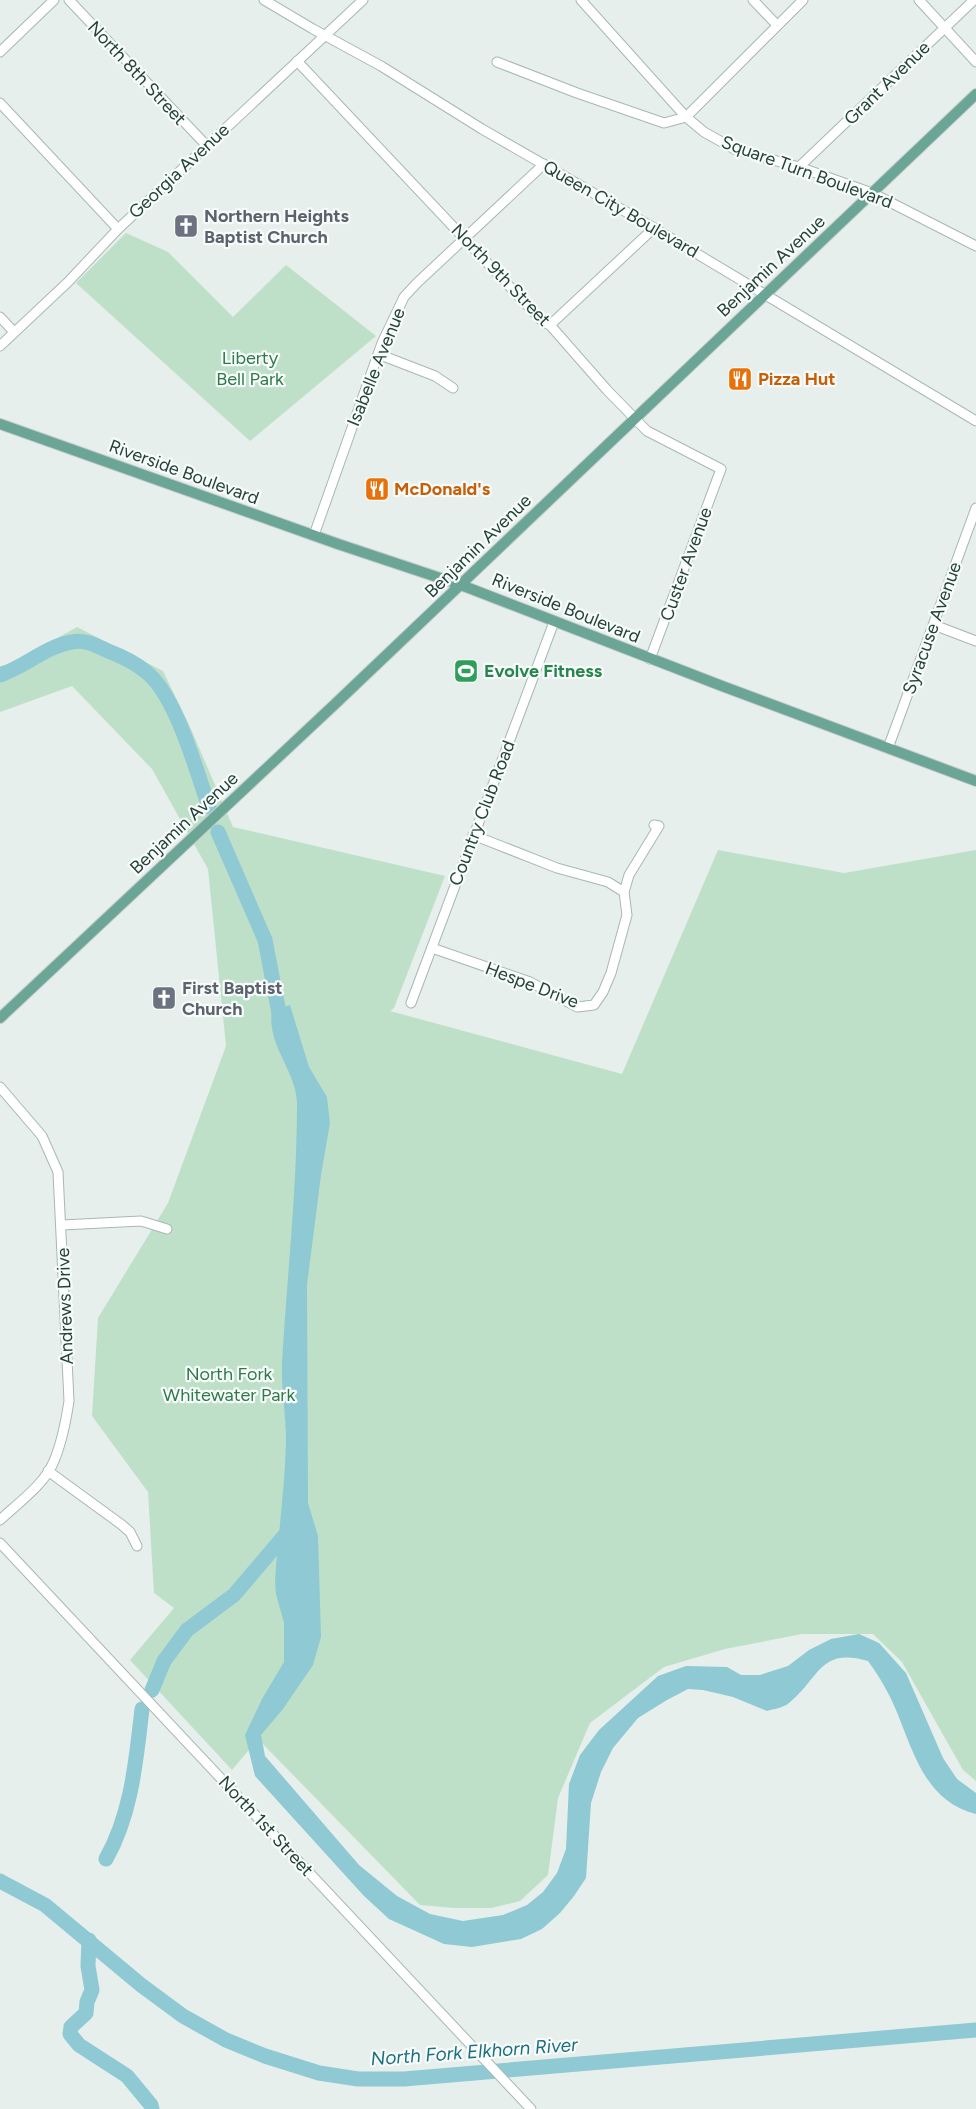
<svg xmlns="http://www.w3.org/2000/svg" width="976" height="2109" font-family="Figtree,sans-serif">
<rect width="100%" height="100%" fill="#e6efeb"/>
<g fill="#bfe0c8">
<polygon points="126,233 168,252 233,317 286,265 376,336 250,441 76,283"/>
<polygon points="77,627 163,671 191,729 233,827 445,876 394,1008 390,1011 622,1074 718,850 844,873 976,850 976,1781 963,1770 902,1662 873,1634 802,1634 725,1649 664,1667 590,1723 558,1798 548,1875 520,1901 491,1908 454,1908 420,1905 258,1739 232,1770 130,1660 174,1608 154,1593 148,1492 92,1416 98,1318 168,1203 226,1046 208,869 152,769 72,686 0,712 0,666 13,663"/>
</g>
<path fill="#8ec9d4" d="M290,1005L309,1067L327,1097L330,1123L321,1175L307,1285L308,1503L318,1536L321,1637L313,1665L283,1709L261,1735L265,1756L359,1865L397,1896L430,1914L463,1921L503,1915L527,1905L543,1892L557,1873L566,1849L569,1784L580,1755L599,1730L658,1676L686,1666L727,1667L741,1675H760L788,1666L809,1650L831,1639L859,1634L879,1643L906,1673L943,1758L957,1779L976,1793V1814C925,1801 914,1753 896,1710C889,1693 879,1676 868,1661C819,1647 820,1678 789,1703C783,1708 773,1709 767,1711L733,1697L703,1690L688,1689L667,1700L638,1718L613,1748L601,1772L591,1803L586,1878L574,1896L560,1913L542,1929L521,1939L472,1947L444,1944L389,1919L364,1896L255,1776L245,1735L262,1699L284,1662V1623L276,1594L275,1581C278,1535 285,1488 286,1441C286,1415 281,1388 282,1362C287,1276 297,1190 297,1104C297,1072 266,1044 272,1011Z"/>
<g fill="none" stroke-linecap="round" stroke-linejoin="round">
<g stroke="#8ec9d4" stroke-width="15">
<path d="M0,675C25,667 46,646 72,642C85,639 97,646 108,651C121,656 134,662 145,671C176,694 196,770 209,807"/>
<polyline points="218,832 265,940 280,1018 284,1027"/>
<polyline points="152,1690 164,1661 187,1630 234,1595 291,1528"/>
<path d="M106,1859C132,1813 136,1760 142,1709"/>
<polyline points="0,1881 45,1905 141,1985 183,2016 226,2040 265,2056 319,2073 358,2079 404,2079 976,2030"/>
<polyline points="89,1940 88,1966 92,1990 87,2002 86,2013 71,2027 70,2034 79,2045 127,2076 151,2105 152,2109"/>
</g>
<defs>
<g id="minor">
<polyline points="69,0 206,145"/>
<polyline points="264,0 313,29 381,66 482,129 654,228 976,421"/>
<polyline points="581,0 686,117 803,0"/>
<polyline points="753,0 777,25"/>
<polyline points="919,0 976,62"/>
<polyline points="0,52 54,0"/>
<polyline points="297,61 543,322 550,325 607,390 647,431 721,469 650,659"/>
<polyline points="497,62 577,93 664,123 686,117 704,132 736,150 799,167 872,193 976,246"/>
<polyline points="0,103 118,229"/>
<polyline points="799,167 974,0"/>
<polyline points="0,317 14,332"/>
<polyline points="550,325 654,228"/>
<polyline points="0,346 68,282 118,229 363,0"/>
<polyline points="378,354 435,376 453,388"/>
<polyline points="314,535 382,343 404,297 417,283 544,164"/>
<polyline points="934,625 976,641"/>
<polyline points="888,748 976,508"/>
<polyline points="473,835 557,868 608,882 624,892"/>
<polyline points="432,948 530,982 577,1007 594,1005 603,992 611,973 627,915 624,892 629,875 659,826 654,825"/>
<polyline points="411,1003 554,622"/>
<path d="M0,1087L42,1136L58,1172L69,1401C66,1421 62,1442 54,1461C45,1484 18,1503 0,1520"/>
<polyline points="62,1225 141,1221 167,1229"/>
<polyline points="48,1471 122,1525 130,1532 137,1546"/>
<polyline points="0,1543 531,2109"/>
</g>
<g id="major">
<polyline points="0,424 338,544 461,585 722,686 976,781"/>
<polyline points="0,1018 334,705 976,94"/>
</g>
</defs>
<use href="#minor" stroke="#a8b8b2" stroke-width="11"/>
<use href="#major" stroke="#c2cac8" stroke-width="12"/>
<use href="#minor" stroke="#fff" stroke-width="9"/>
<use href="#major" stroke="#6aa596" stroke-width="10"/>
</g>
<defs>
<symbol id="church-square" viewBox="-11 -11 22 22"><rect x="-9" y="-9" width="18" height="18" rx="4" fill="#6b7280" stroke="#f7fbf9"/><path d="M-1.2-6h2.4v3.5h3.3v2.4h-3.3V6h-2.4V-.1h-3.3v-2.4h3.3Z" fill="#fff"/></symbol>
<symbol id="restaurant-square" viewBox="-11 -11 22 22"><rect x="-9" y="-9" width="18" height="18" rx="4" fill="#e8710a" stroke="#f7fbf9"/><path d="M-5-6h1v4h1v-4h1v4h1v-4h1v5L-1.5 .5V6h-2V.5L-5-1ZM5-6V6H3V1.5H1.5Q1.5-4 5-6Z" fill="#fff"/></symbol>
<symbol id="stadium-square" viewBox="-11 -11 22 22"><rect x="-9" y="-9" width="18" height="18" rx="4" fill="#2e9e5b" stroke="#f7fbf9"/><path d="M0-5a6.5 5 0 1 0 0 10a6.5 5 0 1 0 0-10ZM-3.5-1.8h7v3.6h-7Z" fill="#fff"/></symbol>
</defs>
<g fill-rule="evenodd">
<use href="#church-square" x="172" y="212" width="28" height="28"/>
<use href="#restaurant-square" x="726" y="365" width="28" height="28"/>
<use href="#restaurant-square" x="363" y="475" width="28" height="28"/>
<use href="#stadium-square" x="452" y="657" width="28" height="28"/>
<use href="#church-square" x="150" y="984" width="28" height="28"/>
</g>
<g text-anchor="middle" stroke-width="4.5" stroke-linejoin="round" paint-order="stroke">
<g font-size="18" fill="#24423a" stroke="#f7fbf9">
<text transform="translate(137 73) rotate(47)" y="6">North 8th Street</text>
<text transform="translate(887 83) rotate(-44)" y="6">Grant Avenue</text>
<text transform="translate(179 171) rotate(-43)" y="6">Georgia Avenue</text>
<text transform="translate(807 172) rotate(20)" y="6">Square Turn Boulevard</text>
<text transform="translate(621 209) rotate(30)" y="6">Queen City Boulevard</text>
<text transform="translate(771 266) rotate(-43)" y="6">Benjamin Avenue</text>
<text transform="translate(501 275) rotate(46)" y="6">North 9th Street</text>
<text transform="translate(376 367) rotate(-68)" y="6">Isabelle Avenue</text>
<text transform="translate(184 472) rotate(20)" y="6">Riverside Boulevard</text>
<text transform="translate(478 546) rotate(-44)" y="6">Benjamin Avenue</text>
<text transform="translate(686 564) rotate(-70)" y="6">Custer Avenue</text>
<text transform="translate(566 608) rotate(22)" y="6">Riverside Boulevard</text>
<text transform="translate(932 628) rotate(-70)" y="6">Syracuse Avenue</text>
<text transform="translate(482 813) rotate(-69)" y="6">Country Club Road</text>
<text transform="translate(184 823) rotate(-43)" y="6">Benjamin Avenue</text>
<text transform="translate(532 985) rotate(21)" y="6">Hespe Drive</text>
<text transform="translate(65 1306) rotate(-92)" y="6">Andrews Drive</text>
<text transform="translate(266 1826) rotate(47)" y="6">North 1st Street</text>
</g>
<g font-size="18" font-weight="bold" fill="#5b616d" stroke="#f7fbf9" text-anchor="start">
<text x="204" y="222">Northern Heights<tspan x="204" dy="21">Baptist Church</tspan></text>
<text x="182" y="994">First Baptist<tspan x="182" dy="21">Church</tspan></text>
</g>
<g font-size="18" fill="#2d7a4b" stroke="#f7fbf9">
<text x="250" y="364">Liberty<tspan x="250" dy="21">Bell Park</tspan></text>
<text x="229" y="1380">North Fork<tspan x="229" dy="21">Whitewater Park</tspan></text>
</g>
<g font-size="18" font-weight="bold" fill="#c56008" stroke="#f7fbf9" text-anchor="start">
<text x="758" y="385">Pizza Hut</text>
<text x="394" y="495">McDonald's</text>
</g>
<g font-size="18" font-weight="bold" fill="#27864d" stroke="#f7fbf9" text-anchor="start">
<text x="484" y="677">Evolve Fitness</text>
</g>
<g font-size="19" font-style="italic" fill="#1c6f80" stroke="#f7fbf9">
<text transform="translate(474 2051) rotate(-4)" y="7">North Fork Elkhorn River</text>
</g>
</g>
</svg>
